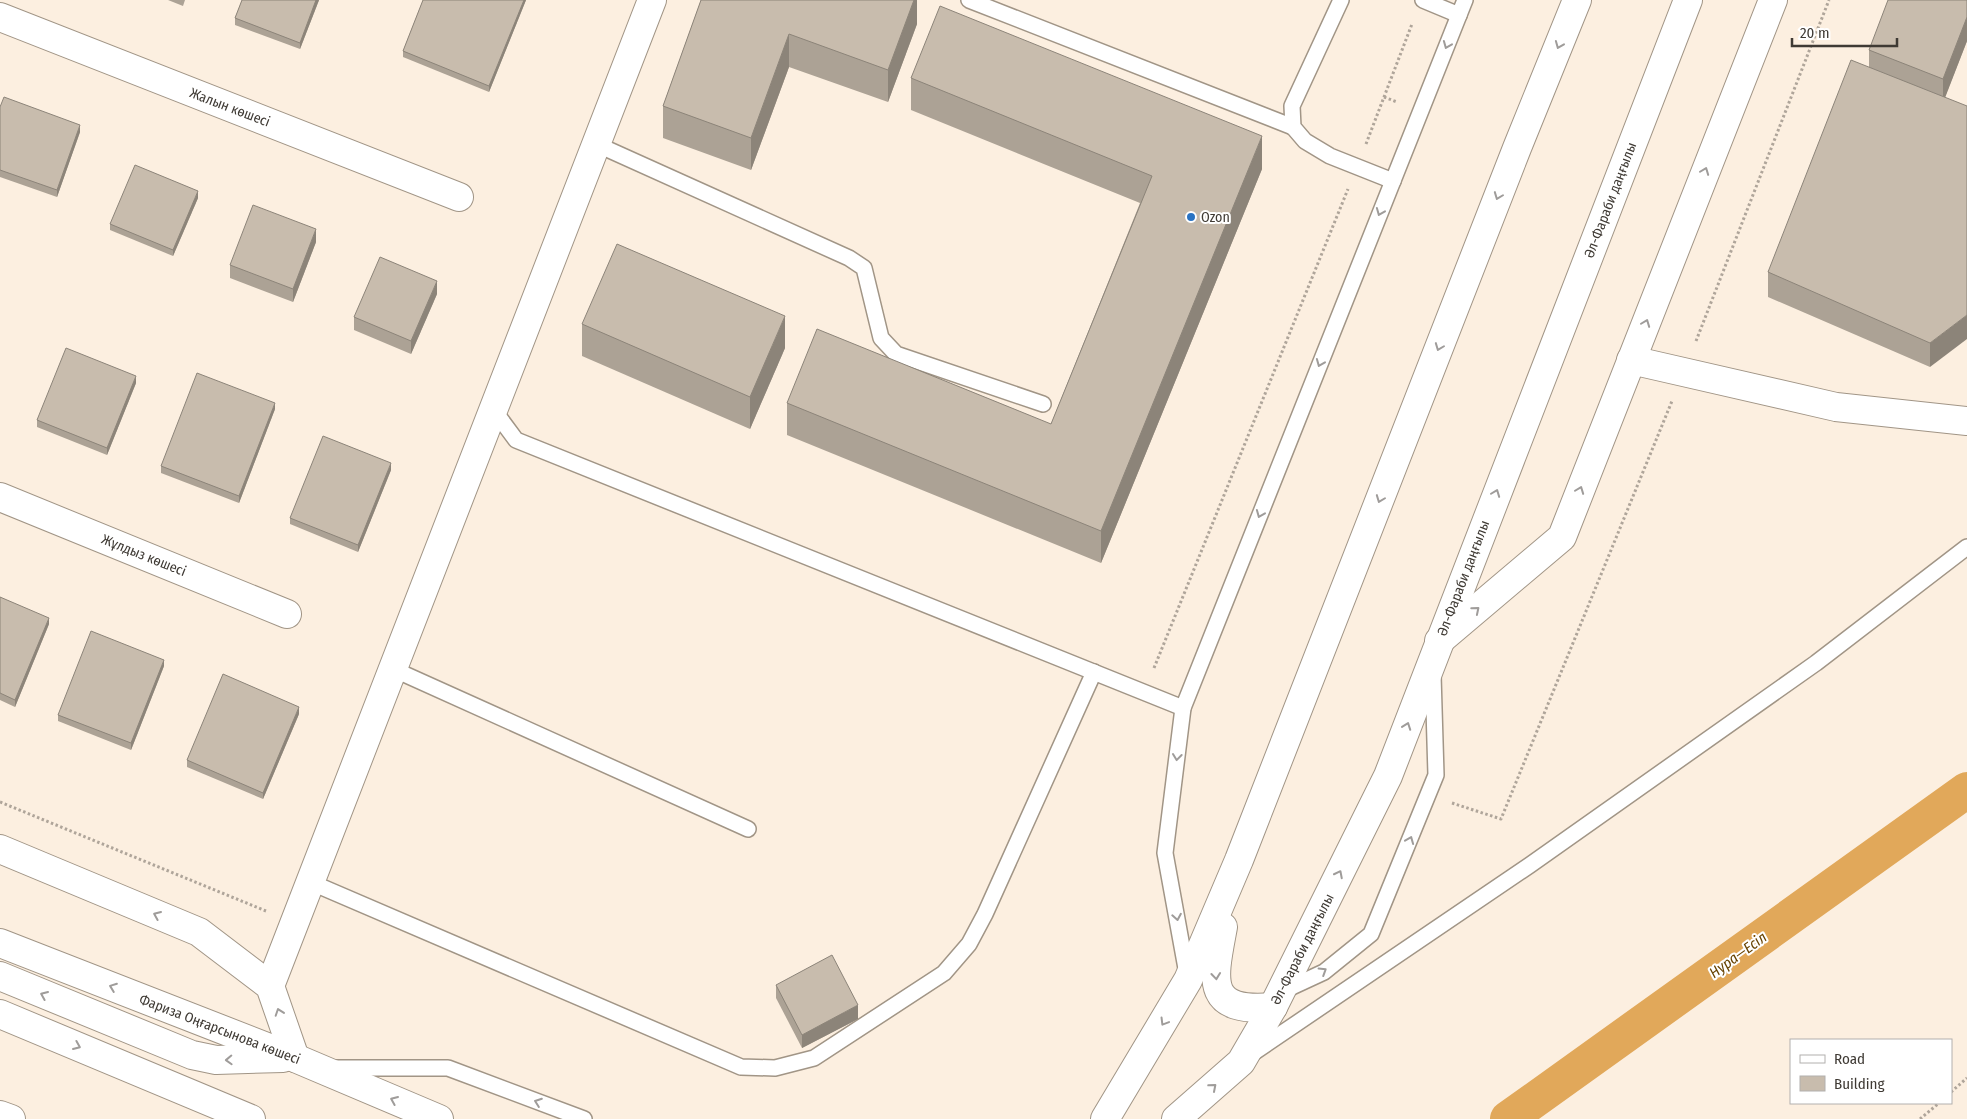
<svg xmlns="http://www.w3.org/2000/svg" width="1967" height="1119" font-family="'Fira Sans Condensed',sans-serif">
<rect width="100%" height="100%" fill="#fcefe0"/>
<g fill="none" stroke-linecap="round" stroke-linejoin="round">
<polyline stroke="#e1a85a" stroke-width="36" points="1508,1119 1967,790"/>
<defs>
<g id="lane">
<polyline points="969,0 1293,127"/>
<polyline points="1341,0 1292,106 1293,127 1305,141 1330,156 1393,181"/>
<polyline points="1423,0 1459,15"/>
<polyline points="596,144 849,258 864,268 881,338 896,354 1043,404"/>
<polyline points="493,409 516,440 1183,708"/>
<polyline points="393,669 748,829"/>
<polyline points="310,882 741,1067 775,1068 814,1058 944,973 969,944 985,914 1094,672"/>
<polyline points="1187,974 1165,853 1183,708 1465,0"/>
<polyline points="1283,991 1324,972 1371,934 1436,775 1433,675"/>
<polyline points="1250,1055 1530,865 1816,663 1967,547"/>
<polyline points="335,1068 448,1068 584,1119"/>
</g>
<g id="street">
<polyline points="0,17 459,197"/>
<polyline points="1631,360 1836,407 1967,421"/>
<polyline points="0,497 287,614"/>
<polyline points="1439,641 1562,537 1773,0"/>
<polyline points="0,849 199,932 270,986 295,1058"/>
<polyline points="270,986 652,0"/>
<polyline points="0,1115 11,1119"/>
</g>
<g id="secondary">
<path d="M1223,927C1213,980 1204,1013 1273,1007"/>
<polyline points="0,943 295,1058 439,1119"/>
<polyline points="0,976 192,1055 216,1060 283,1058"/>
<polyline points="0,1014 251,1119"/>
<polyline points="1105,1119 1188,980 1239,860 1517,148 1577,0"/>
<polyline points="1176,1119 1241,1062 1273,1007 1388,776 1688,0"/>
</g>
</defs>
<use href="#lane" stroke="#a19586" stroke-width="18"/>
<use href="#street" stroke="#a19586" stroke-width="30"/>
<use href="#secondary" stroke="#a19586" stroke-width="30"/>
<g stroke="#afa59a" stroke-width="3" stroke-dasharray="2.5 2.5" stroke-linecap="butt">
<polyline points="1384,97 1397,102"/>
<polyline points="1366,144 1412,24"/>
<polyline points="1696,341 1829,0"/>
<polyline points="1154,668 1348,189"/>
<polyline points="0,802 266,911"/>
<polyline points="1452,803 1501,819 1672,401"/>
<polyline points="1951,1092 1967,1078"/>
<polyline points="1920,1119 1939,1103"/>
</g>
<use href="#lane" stroke="#fff" stroke-width="15"/>
<use href="#street" stroke="#fff" stroke-width="28"/>
<use href="#secondary" stroke="#fff" stroke-width="28"/>
</g>
<g fill="#aca295">
<polygon points="168,0 185,0 183,6"/>
<polygon points="242,0 319,0 300,49 235,25 235,18"/>
<polygon points="423,0 526,0 489,92 403,57 403,51"/>
<polygon points="701,0 917,0 917,24 888,102 789,67 751,170 663,138 663,106"/>
<polygon points="1967,0 1967,41 1945,97 1930,367 1768,297 1768,272 1869,67 1869,50"/>
<polygon points="911,78 1262,169 1101,563 787,435 787,403 1051,424 1140,203 911,110"/>
<polygon points="0,107 80,132 57,197 0,177"/>
<polygon points="198,198 173,256 110,230 110,224"/>
<polygon points="316,242 293,302 230,278 230,265"/>
<polygon points="437,294 411,354 354,330 354,317"/>
<polygon points="582,324 785,348 750,429 582,356"/>
<polygon points="136,383 107,455 37,427 37,420"/>
<polygon points="275,409 239,503 161,473 161,466"/>
<polygon points="391,470 358,552 290,524 290,518"/>
<polygon points="0,597 49,624 15,707 0,700"/>
<polygon points="164,666 131,750 58,721 58,715"/>
<polygon points="299,714 263,799 187,767 187,760"/>
<polygon points="776,985 858,1019 802,1048 776,998"/>
</g>
<g fill="#8c8479">
<polygon points="316,0 319,0 300,49 300,43"/>
<polygon points="524,0 526,0 489,92 489,86"/>
<polygon points="914,0 917,0 917,24 888,102 888,70"/>
<polygon points="1967,17 1967,41 1943,103 1943,79"/>
<polygon points="789,34 789,67 751,170 751,138"/>
<polygon points="80,125 80,132 57,197 57,190"/>
<polygon points="1262,136 1262,169 1101,563 1101,531"/>
<polygon points="198,191 198,198 173,256 173,250"/>
<polygon points="316,229 316,242 293,302 293,289"/>
<polygon points="437,281 437,294 411,354 411,341"/>
<polygon points="1967,315 1967,339 1930,367 1930,343"/>
<polygon points="785,316 785,348 750,429 750,397"/>
<polygon points="136,376 136,383 107,455 107,448"/>
<polygon points="275,403 275,409 239,503 239,496"/>
<polygon points="391,463 391,470 358,552 358,545"/>
<polygon points="49,618 49,624 15,707 15,700"/>
<polygon points="164,660 164,666 131,750 131,743"/>
<polygon points="299,707 299,714 263,799 263,793"/>
<polygon points="858,1005 858,1019 802,1048 802,1035"/>
</g>
<g fill="#c8bcad" stroke="#8c8479">
<polygon points="242,0 316,0 300,43 235,18"/>
<polygon points="423,0 524,0 489,86 403,51"/>
<polygon points="701,0 914,0 888,70 789,34 751,138 663,106"/>
<polygon points="1888,0 1967,0 1967,17 1943,79 1869,50"/>
<polygon points="940,6 1262,136 1101,531 787,403 817,329 1051,424 1152,176 911,78"/>
<polygon points="1851,60 1967,106 1967,315 1930,343 1768,272"/>
<polygon points="4,97 80,125 57,190 0,170 0,107"/>
<polygon points="135,165 198,191 173,250 110,224"/>
<polygon points="253,205 316,229 293,289 230,265"/>
<polygon points="617,244 785,316 750,397 582,324"/>
<polygon points="380,257 437,281 411,341 354,317"/>
<polygon points="66,348 136,376 107,448 37,420"/>
<polygon points="197,373 275,403 239,496 161,466"/>
<polygon points="323,436 391,463 358,545 290,518"/>
<polygon points="0,597 49,618 15,700 0,693"/>
<polygon points="91,631 164,660 131,743 58,715"/>
<polygon points="223,674 299,707 263,793 187,760"/>
<polygon points="832,955 858,1005 802,1035 776,985"/>
</g>
<defs><path id="oneway-chevron" d="M-2-3.5L2.5 0L-2 3.5" fill="none" stroke-width="1.6" stroke-linecap="round" stroke-linejoin="round" transform="scale(1.25)"/></defs>
<g stroke="#9f9c9a">
<use href="#oneway-chevron" transform="translate(1447 45) rotate(112)"/>
<use href="#oneway-chevron" transform="translate(1559 45) rotate(112)"/>
<use href="#oneway-chevron" transform="translate(1705 171) rotate(-69)"/>
<use href="#oneway-chevron" transform="translate(1498 196) rotate(111)"/>
<use href="#oneway-chevron" transform="translate(1380 212) rotate(112)"/>
<use href="#oneway-chevron" transform="translate(1646 323) rotate(-69)"/>
<use href="#oneway-chevron" transform="translate(1439 347) rotate(111)"/>
<use href="#oneway-chevron" transform="translate(1320 363) rotate(112)"/>
<use href="#oneway-chevron" transform="translate(1580 490) rotate(-69)"/>
<use href="#oneway-chevron" transform="translate(1496 493) rotate(-69)"/>
<use href="#oneway-chevron" transform="translate(1380 499) rotate(111)"/>
<use href="#oneway-chevron" transform="translate(1260 514) rotate(112)"/>
<use href="#oneway-chevron" transform="translate(1476 610) rotate(-40)"/>
<use href="#oneway-chevron" transform="translate(1407 726) rotate(-70)"/>
<use href="#oneway-chevron" transform="translate(1177 757) rotate(97)"/>
<use href="#oneway-chevron" transform="translate(1410 840) rotate(-68)"/>
<use href="#oneway-chevron" transform="translate(1339 874) rotate(-63)"/>
<use href="#oneway-chevron" transform="translate(157 915) rotate(-157)"/>
<use href="#oneway-chevron" transform="translate(1177 917) rotate(80)"/>
<use href="#oneway-chevron" transform="translate(1323 971) rotate(-32)"/>
<use href="#oneway-chevron" transform="translate(1216 976) rotate(84)"/>
<use href="#oneway-chevron" transform="translate(113 987) rotate(-159)"/>
<use href="#oneway-chevron" transform="translate(44 995) rotate(-157)"/>
<use href="#oneway-chevron" transform="translate(279 1012) rotate(-109)"/>
<use href="#oneway-chevron" transform="translate(1164 1022) rotate(121)"/>
<use href="#oneway-chevron" transform="translate(77 1046) rotate(23)"/>
<use href="#oneway-chevron" transform="translate(229 1060) rotate(178)"/>
<use href="#oneway-chevron" transform="translate(1213 1087) rotate(-41)"/>
<use href="#oneway-chevron" transform="translate(394 1100) rotate(-157)"/>
<use href="#oneway-chevron" transform="translate(538 1102) rotate(-160)"/>
</g>
<circle fill="#2973c3" stroke="#fff" stroke-width="2" cx="1191" cy="217" r="5"/>
<g text-anchor="middle" stroke-width="4" stroke-linejoin="round" paint-order="stroke">
<g font-size="14" fill="#3f3a34" stroke="#fff">
<text transform="translate(230 107) rotate(21)" y="5">Жалын көшесі</text>
<text transform="translate(1610 200) rotate(-69)" y="5">Әл-Фараби даңғылы</text>
<text transform="translate(144 555) rotate(22)" y="5">Жұлдыз көшесі</text>
<text transform="translate(1463 578) rotate(-69)" y="5">Әл-Фараби даңғылы</text>
<text transform="translate(1302 949) rotate(-63)" y="5">Әл-Фараби даңғылы</text>
<text transform="translate(220 1029) rotate(21)" y="5">Фариза Оңғарсынова көшесі</text>
</g>
<g font-size="14" fill="#3f3a34" stroke="#fff" text-anchor="start">
<text x="1201" y="222">Ozon</text>
</g>
<g font-size="15" font-style="italic" fill="#674200" stroke="#fff">
<text transform="translate(1738 955) rotate(-36)" y="5">Нура—Есіл</text>
</g>
</g>
<rect x="1790" y="1039" width="162" height="65" fill="#ffffff" stroke="#b2b0ae"/>
<rect x="1800" y="1055" width="25" height="8" fill="#ffffff" stroke="#b2b0ae"/>
<text x="1834" y="1064" font-size="15" fill="#3f3a34">Road</text>
<rect x="1800" y="1076" width="25" height="15" fill="#c8bcad" stroke="#b2b0ae"/>
<text x="1834" y="1089" font-size="15" fill="#3f3a34">Building</text>
<path d="M1792 38v8h105v-8" fill="none" stroke="#3f3a34" stroke-width="2.5"/>
<text x="1800" y="38" font-size="15" fill="#3f3a34" stroke="#ffffff" stroke-width="4" paint-order="stroke">20 m</text>
</svg>
